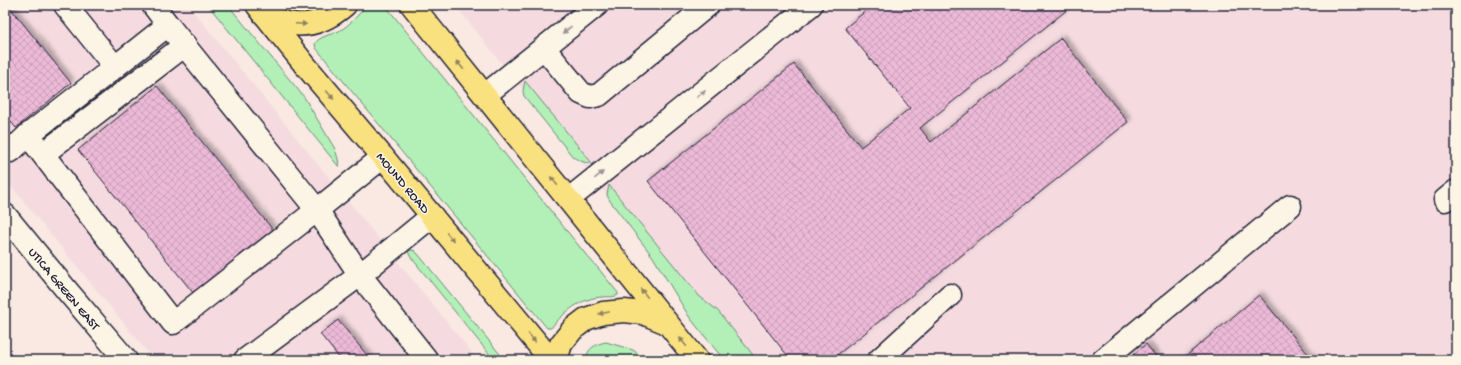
<svg xmlns="http://www.w3.org/2000/svg" width="1461" height="365" font-family="'Gochi Hand',sans-serif">
<defs>
<pattern id="building-cross-hatch" width="8" height="8" patternUnits="userSpaceOnUse"><rect width="8" height="8" fill="#ecb9d7"/><path d="M0 0l8 8M0 8l8-8" fill="none" stroke="#ca9fb9"/></pattern>
<filter id="shadow"><feDropShadow dx="3.5" dy="-3.5" stdDeviation="2" flood-color="#0004"/></filter>
</defs>
<rect width="100%" height="100%" fill="#f9e9e2"/>
<filter id="ink" filterUnits="userSpaceOnUse"><feTurbulence type="fractalNoise" baseFrequency=".025" numOctaves="2"/><feDisplacementMap in="SourceGraphic" scale="8" xChannelSelector="R" yChannelSelector="G"/><feConvolveMatrix kernelMatrix="1 2 1 2 8 2 1 2 1" color-interpolation-filters="sRGB"/></filter>
<g filter="url(#ink)">
<g fill="#f5dbdf">
<polygon points="5,5 188,5 478,360 154,360 5,179"/>
<polygon points="455,5 1456,5 1456,360 739,360"/>
</g>
<g fill="#b2f0b7" stroke="#6a8979">
<polygon points="208,5 228,5 304,97 335,149 338,159 339,167"/>
<path d="M367,5H385L587,256L598,268L618,293V295C612,298 607,296 602,297C581,298 564,312 551,328H547L316,48L315,44C319,36 331,35 339,31C350,25 358,15 367,5Z"/>
<path d="M525,81L592,163C584,163 580,161 573,157L524,96L523,91Z"/>
<polygon points="609,185 698,295 718,311 757,360 724,360 690,318 653,257 610,201 607,195"/>
<polygon points="412,250 415,251 418,254 499,353 503,360 494,360 410,256 408,251"/>
<path d="M606,342L633,350L646,360H586C587,348 596,344 606,342Z"/>
</g>
<g fill="url(#building-cross-hatch)" stroke="#22223b" filter="url(#shadow)">
<polygon points="5,5 8,5 71,83 16,128 5,115"/>
<polygon points="873,5 1073,5 920,128 931,142 1061,38 1128,122 831,360 791,360 648,181 794,64 861,147 910,108 845,28"/>
<polygon points="157,86 273,230 194,294 78,150"/>
<polygon points="1259,295 1313,360 1181,360"/>
<polygon points="338,320 371,360 341,360 320,334"/>
<polygon points="1146,344 1159,360 1127,360"/>
</g>
<g fill="none" stroke-linecap="round" stroke-linejoin="round">
<defs>
<g id="minor">
<polyline points="65,5 115,67 168,25 153,5"/>
<polyline points="168,25 317,210 383,157"/>
<polyline points="544,48 581,93 590,97 599,95 708,5"/>
<polyline points="115,67 28,135 173,323 317,210 360,275 427,360"/>
<polyline points="485,95 597,5"/>
<polyline points="5,144 11,151 28,135"/>
<polyline points="43,154 185,45"/>
<polyline points="569,199 811,5"/>
<polyline points="1445,200 1456,191"/>
<polyline points="5,215 69,293 126,360"/>
<polyline points="245,360 360,275 432,216"/>
<polyline points="879,360 950,295"/>
<polyline points="1103,360 1290,206"/>
</g>
<g id="major">
<polyline points="257,5 305,65 383,157 551,360"/>
<polyline points="412,5 697,360"/>
<path d="M264,14C271,17 279,21 287,23C309,28 329,19 345,5"/>
<polyline points="556,360 561,344 573,329 586,319 603,313 624,311 643,313 667,323"/>
</g>
</defs>
<use href="#minor" stroke="#22223b" stroke-width="25"/>
<use href="#major" stroke="#22223b" stroke-width="25"/>
<use href="#minor" stroke="#fcf5e5" stroke-width="22"/>
<use href="#major" stroke="#fae180" stroke-width="22"/>
</g>
<defs><path id="oneway-solid" d="M-6-.8H1V-3.2L6.5 0L1 3.2V.8H-6Z"/></defs>
<g fill="#8e825e">
<use href="#oneway-solid" transform="translate(301 24) rotate(2)"/>
<use href="#oneway-solid" transform="translate(460 65) rotate(-129)"/>
<use href="#oneway-solid" transform="translate(330 95) rotate(49)"/>
<use href="#oneway-solid" transform="translate(554 181) rotate(-129)"/>
<use href="#oneway-solid" transform="translate(450 237) rotate(51)"/>
<use href="#oneway-solid" transform="translate(644 293) rotate(-129)"/>
<use href="#oneway-solid" transform="translate(604 313) rotate(168)"/>
<use href="#oneway-solid" transform="translate(532 338) rotate(51)"/>
<use href="#oneway-solid" transform="translate(683 342) rotate(-129)"/>
</g>
<g fill="#9a9698">
<use href="#oneway-solid" transform="translate(567 30) rotate(141)"/>
<use href="#oneway-solid" transform="translate(701 94) rotate(-39)"/>
<use href="#oneway-solid" transform="translate(599 175) rotate(-39)"/>
</g>
</g>
<g text-anchor="middle" stroke-width="3" stroke-linejoin="round" paint-order="stroke">
<g font-size="13" fill="#22223b" stroke="#fcf5e5">
<text transform="translate(404 182) rotate(50)" y="5">MOUND ROAD</text>
<text transform="translate(65 288) rotate(50)" y="5">UTICA GREEN EAST</text>
</g>
</g>
<rect width="1461" height="365" fill="none" stroke="#fcf5e5" stroke-width="20"/>
<rect x="10" y="10" width="1441" height="345" fill="none" stroke="#22223b" stroke-width="1.5" filter="url(#ink)"/>
</svg>
